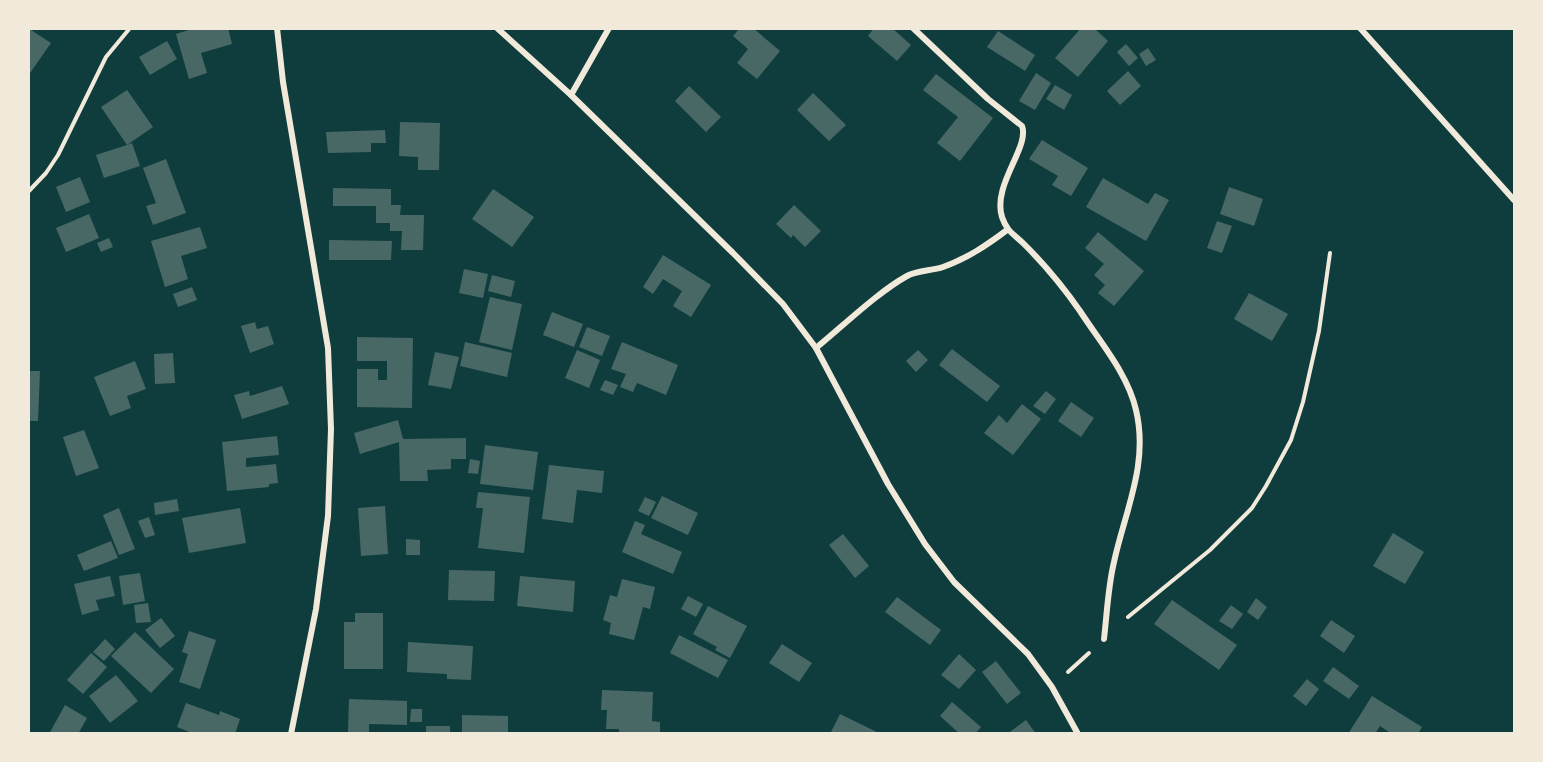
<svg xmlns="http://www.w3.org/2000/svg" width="1543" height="762" font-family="'IBM Plex Sans',sans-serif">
<rect width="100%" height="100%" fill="#0f3d3e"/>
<g fill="#486865">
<polygon points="28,28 51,43 28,76"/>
<polygon points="195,28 228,28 232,44 201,53 207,73 189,79 176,34"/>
<polygon points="740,28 753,28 780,51 757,79 737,63 748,49 733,36"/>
<polygon points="874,28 892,28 911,45 897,61 868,36"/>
<polygon points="1081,28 1094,28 1108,41 1078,77 1055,58"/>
<polygon points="998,31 1035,55 1025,71 987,47"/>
<polygon points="167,41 177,59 150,75 139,57"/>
<polygon points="1126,44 1138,58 1129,66 1117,52"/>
<polygon points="1148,48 1156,60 1146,66 1139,54"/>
<polygon points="1128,71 1141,86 1120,105 1107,91"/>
<polygon points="1036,73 1051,83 1035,110 1019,101"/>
<polygon points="936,74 993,118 960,161 937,143 958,117 923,90"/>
<polygon points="1055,85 1072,95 1064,110 1046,99"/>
<polygon points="689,86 721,117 706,132 675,101"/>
<polygon points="127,90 153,127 127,145 132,143 140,166 104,178 96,155 127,145 101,107"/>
<polygon points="813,93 846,125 829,141 797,110"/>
<polygon points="400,122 440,123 439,170 418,170 418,157 399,156"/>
<polygon points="385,130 386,143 371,143 371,152 328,153 326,132"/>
<polygon points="1042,140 1088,168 1071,196 1052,185 1058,176 1029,159"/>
<polygon points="166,159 186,213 153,225 146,206 156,203 143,168"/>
<polygon points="80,177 90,202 66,212 56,187"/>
<polygon points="1103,178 1148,204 1155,193 1169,200 1146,241 1086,207"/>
<polygon points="1229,187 1263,199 1254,226 1220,214"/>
<polygon points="333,188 391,189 391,205 401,205 400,215 424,215 423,250 401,250 402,231 390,231 390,223 376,223 376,206 333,206"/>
<polygon points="493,189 534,217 512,247 472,219"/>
<polygon points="794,205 821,231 805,247 793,235 791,238 776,224"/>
<polygon points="89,214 99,238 66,252 56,228"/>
<polygon points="1217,221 1232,226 1222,253 1207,248"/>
<polygon points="200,227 207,248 181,256 188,279 165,287 151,241"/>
<polygon points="1098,232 1144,271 1114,306 1098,293 1105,285 1094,275 1104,264 1085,248"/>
<polygon points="109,238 113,247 101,252 97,243"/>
<polygon points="329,240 392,241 391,260 329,260"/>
<polygon points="663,255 711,285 691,317 673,306 682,291 663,279 653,294 643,287"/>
<polygon points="464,269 488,274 483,298 459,293"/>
<polygon points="492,275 515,281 511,297 488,291"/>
<polygon points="192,287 197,300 178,307 173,294"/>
<polygon points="1249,293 1288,314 1272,341 1234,319"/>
<polygon points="490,297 522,304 512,350 479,342"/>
<polygon points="552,312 583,324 574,347 543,335"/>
<polygon points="255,322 257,329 268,326 274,344 250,353 241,326"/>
<polygon points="587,327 610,336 602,356 579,347"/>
<polygon points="357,337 413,338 412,408 357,407 357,369 378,369 378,380 387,380 387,361 357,361"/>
<polygon points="465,342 512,353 507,377 460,366"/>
<polygon points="622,342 678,365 666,395 637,383 633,392 620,387 626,374 611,369"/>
<polygon points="952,349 1000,386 987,402 939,365"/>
<polygon points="577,350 600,360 589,388 565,378"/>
<polygon points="918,350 928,360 916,372 906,361"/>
<polygon points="435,352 459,357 451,389 428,385"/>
<polygon points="173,353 175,383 155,384 154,354"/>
<polygon points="135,361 146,389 127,396 131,408 110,416 94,377"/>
<polygon points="28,371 40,371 38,421 28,421"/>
<polygon points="605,380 618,385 613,395 600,390"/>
<polygon points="282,386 289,404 242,419 234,395 249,391 250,396"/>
<polygon points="1046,391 1056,399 1045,414 1033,406"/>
<polygon points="1071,402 1094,418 1081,437 1058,421"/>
<polygon points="1022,404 1041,419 1013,455 984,433 999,415 1007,423"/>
<polygon points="398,420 403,439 466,438 466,459 451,459 451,469 427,470 428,481 400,481 399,442 360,454 354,433"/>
<polygon points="84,430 99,468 76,476 63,437"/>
<polygon points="277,436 279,455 246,458 246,467 276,464 278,483 269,484 269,487 227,491 222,442"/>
<polygon points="485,445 538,452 533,490 480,484"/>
<polygon points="470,459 480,461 478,474 468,473"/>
<polygon points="549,465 604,471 602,493 577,490 573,523 542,519"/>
<polygon points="478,492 530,497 524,553 478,548 483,508 476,508"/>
<polygon points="662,496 698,513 688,535 651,518"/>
<polygon points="645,497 656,502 649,516 638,511"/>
<polygon points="177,499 179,511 155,515 154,503"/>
<polygon points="385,506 388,554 361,556 358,508"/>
<polygon points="119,508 135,549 119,555 103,515"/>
<polygon points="240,508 246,543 189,553 182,518"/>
<polygon points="149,517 155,535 145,538 138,521"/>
<polygon points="635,521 645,525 641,534 682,552 673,574 622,552"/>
<polygon points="1393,533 1424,552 1405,584 1373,566"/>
<polygon points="843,534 869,566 855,578 829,545"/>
<polygon points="406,539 420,540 420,555 406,555"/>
<polygon points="111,541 118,558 84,571 77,555"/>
<polygon points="449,570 495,571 494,601 448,600"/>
<polygon points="140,573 145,601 123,605 119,576"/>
<polygon points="110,576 115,596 96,600 99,610 82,615 74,584"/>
<polygon points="520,576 575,581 573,612 517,606"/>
<polygon points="622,579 655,587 650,609 643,607 634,640 609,634 611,623 603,620 610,595 617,597"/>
<polygon points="688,596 703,604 696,617 681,609"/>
<polygon points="897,597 941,630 930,645 885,612"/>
<polygon points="1256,598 1267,607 1258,620 1247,612"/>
<polygon points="1172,600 1237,645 1219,670 1154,624"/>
<polygon points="148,603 151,622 136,623 134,605"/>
<polygon points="1231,605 1243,614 1232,629 1219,621"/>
<polygon points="708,606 747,626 730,658 715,650 717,647 693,634"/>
<polygon points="355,613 383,613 383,669 344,669 344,622 355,622"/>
<polygon points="161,618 175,636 160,648 145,630"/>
<polygon points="1331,620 1355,636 1344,653 1320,636"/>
<polygon points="189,631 216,640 200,689 179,682 188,654 182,652"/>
<polygon points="135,632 174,669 151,693 111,656"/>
<polygon points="679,635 728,660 718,678 670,653"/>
<polygon points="105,639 115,649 104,661 93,652"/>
<polygon points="408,642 473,646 471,680 447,679 447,674 407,672"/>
<polygon points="782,644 812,663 799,682 769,663"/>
<polygon points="91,653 107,667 83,694 67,680"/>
<polygon points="959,654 976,670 959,689 941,675"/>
<polygon points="996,661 1021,693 1007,704 982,672"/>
<polygon points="1333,667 1359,686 1349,699 1323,681"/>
<polygon points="116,675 138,701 110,723 89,696"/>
<polygon points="1307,679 1319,689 1306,706 1293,696"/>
<polygon points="602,690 653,692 652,721 660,722 660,734 619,734 619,729 606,729 607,710 601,710"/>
<polygon points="1372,696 1422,727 1418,734 1392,734 1380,726 1375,734 1348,734"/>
<polygon points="349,699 407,701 407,725 369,724 369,732 348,732"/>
<polygon points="952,702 981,727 975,734 960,734 940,716"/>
<polygon points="186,703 219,715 220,711 240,719 235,734 194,734 177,727"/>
<polygon points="65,705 87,718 78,734 49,734"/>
<polygon points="411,709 422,709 422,722 410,722"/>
<polygon points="840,714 881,734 830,734"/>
<polygon points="462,715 508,716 508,734 462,734"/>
<polygon points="1026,720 1036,734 1007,734"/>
<rect x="426" y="726" width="24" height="8"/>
</g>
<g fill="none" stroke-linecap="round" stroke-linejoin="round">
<g stroke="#f1e9da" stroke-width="4">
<polyline points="28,192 46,173 58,155 106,57 130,28"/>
<polyline points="1128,617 1210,550 1252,508 1266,486 1291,440 1303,402 1319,331 1330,253"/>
<polyline points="1068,672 1089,653"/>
</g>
<g stroke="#f1e9da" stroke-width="6">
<polyline points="277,28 283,82 328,348 331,429 328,516 316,609 291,734"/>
<polyline points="497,28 571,95 733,253 783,304 816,348 888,484 925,544 954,582 1028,654 1052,687 1078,734"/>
<path d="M913,28L988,99L1022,126C1030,147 992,185 1002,217C1007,232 1014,234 1025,245C1045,265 1064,288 1080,311C1100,342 1128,374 1136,410C1149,464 1125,511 1114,562C1108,587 1107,613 1104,639"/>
<polyline points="1360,28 1514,200"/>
<polyline points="571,95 609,28"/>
<path d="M816,348C843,326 878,292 907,276C918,270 932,271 943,267C968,258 987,245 1007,230"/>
</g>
</g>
<rect width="1543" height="762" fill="none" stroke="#f1e9da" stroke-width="60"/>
</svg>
